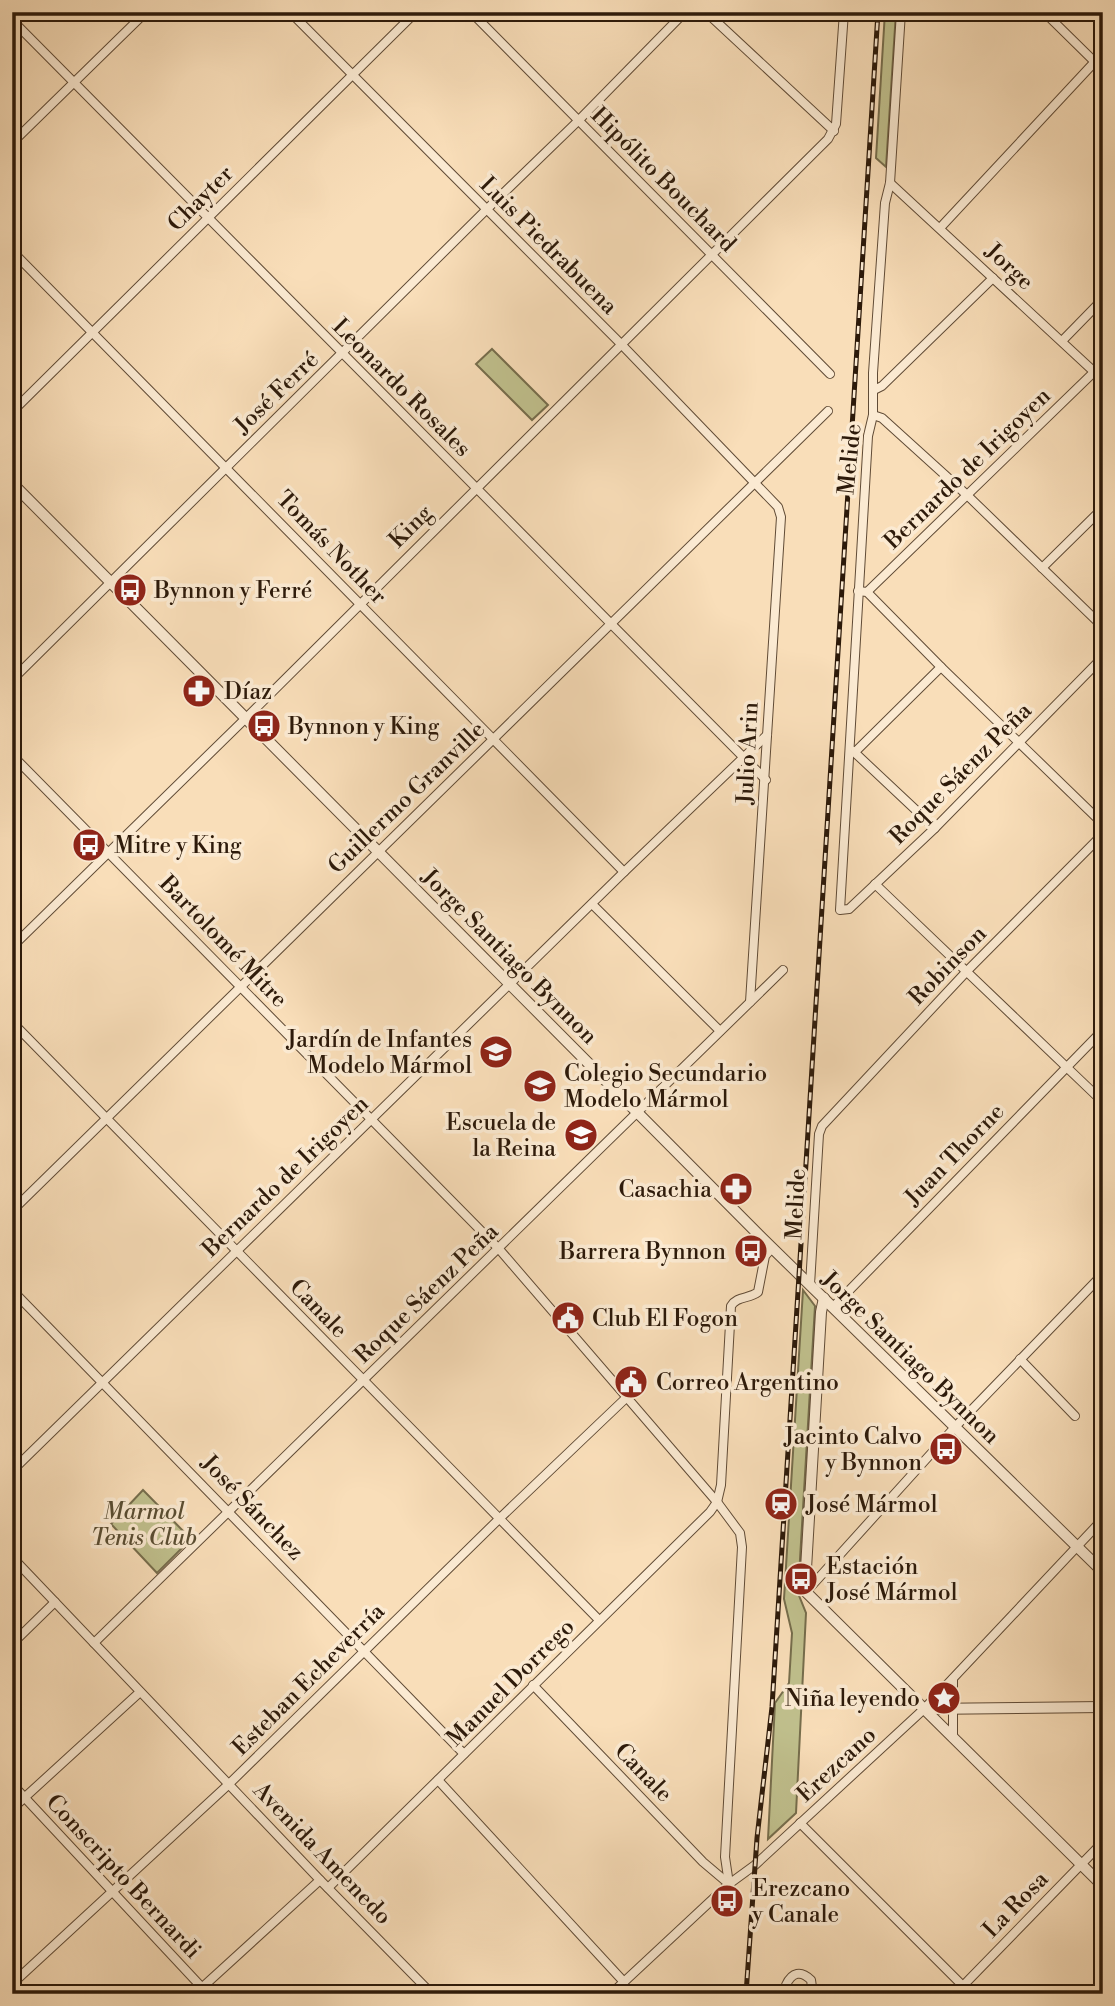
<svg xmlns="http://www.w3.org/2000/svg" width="1115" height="2006" font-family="'Libre Bodoni',serif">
<rect width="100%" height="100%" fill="#f9deb9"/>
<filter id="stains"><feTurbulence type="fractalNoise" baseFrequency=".00286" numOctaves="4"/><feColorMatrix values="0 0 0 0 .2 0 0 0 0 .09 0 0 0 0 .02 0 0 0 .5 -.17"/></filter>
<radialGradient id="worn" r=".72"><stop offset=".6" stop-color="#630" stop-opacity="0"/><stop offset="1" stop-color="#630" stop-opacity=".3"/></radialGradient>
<g fill="#c0c08d" stroke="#766d4c" stroke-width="2">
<polygon points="885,12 896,12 886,167 876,158"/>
<polygon points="492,349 548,405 532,420 476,364"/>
<polygon points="803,1290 815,1306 798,1593 806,1613 796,1813 768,1839 775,1703 789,1683 792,1633 784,1599"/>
<polygon points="143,1490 191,1539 157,1573 111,1524"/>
</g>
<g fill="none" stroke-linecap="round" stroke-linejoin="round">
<defs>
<g id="minor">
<polyline points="290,12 621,344 778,507 781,517 750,1002"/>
<polyline points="471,12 830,374"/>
<polyline points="706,12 834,131"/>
<polyline points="901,12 890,183 885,203 873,373 873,415 868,436 840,910 849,909 935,828 1103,657"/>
<polyline points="1044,12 1103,70"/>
<polyline points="12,20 766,780"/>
<polyline points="12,143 146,12"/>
<polyline points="890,183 1103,380"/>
<polyline points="940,228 1103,53"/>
<polyline points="12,251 624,872"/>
<polyline points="1063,340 1103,299"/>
<polyline points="874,390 882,386 993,278"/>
<polyline points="12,412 416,12"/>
<polyline points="873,415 882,418 967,495 1103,627"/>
<polyline points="1042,568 1103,508"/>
<polyline points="858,591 867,592 941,667 1103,824"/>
<polyline points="867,592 1094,372"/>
<polyline points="12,680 486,210 578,121 685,12"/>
<polyline points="853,751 935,828"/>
<polyline points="855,752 941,667"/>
<polyline points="12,755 499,1249 717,1502 740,1533 742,1547 725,1857 729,1884"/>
<polyline points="875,884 1103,1102"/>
<polyline points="592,904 720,1031"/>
<polyline points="12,947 246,718 828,139 836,124 844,12"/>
<polyline points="12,1022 599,1620"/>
<polyline points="12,1211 828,411"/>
<polyline points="810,1285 819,1134 822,1126 967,971 1103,834"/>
<polyline points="12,1290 464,1754"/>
<polyline points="834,1306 1103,1030"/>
<polyline points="1020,1359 1075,1416"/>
<polyline points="12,1471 624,872 767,735"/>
<polyline points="12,1557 320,1880 432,1994"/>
<polyline points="806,1592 956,1426 1103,1274"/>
<polyline points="94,1643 783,970"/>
<polyline points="12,1644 55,1602"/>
<polyline points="953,1679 953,1738"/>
<polyline points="533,1685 703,1862 729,1884"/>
<polyline points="438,1780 624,1982"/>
<polyline points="12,1784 208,1994"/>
<polyline points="12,1809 140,1692"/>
<polyline points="800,1823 971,1994"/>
<path d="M328,1888L710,1512L717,1502L721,1485L731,1306C737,1296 749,1299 758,1292L765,1256L772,1248"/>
<polyline points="12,1984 229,1784 500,1518 626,1398"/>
<polyline points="195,1994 320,1880"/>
<polyline points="611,1994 729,1884 755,1865 924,1709 1103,1519"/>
<path d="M790,1994L786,1985C792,1972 801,1970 811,1980L813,1994"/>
<polyline points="955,1994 1103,1842"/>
</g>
<g id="tertiary">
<polyline points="12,483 763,1239 1103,1572"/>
<polyline points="824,1298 821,1312 805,1586 806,1592 1103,1886"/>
<polyline points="924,1709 1103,1707"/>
</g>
</defs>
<use href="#minor" stroke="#604b36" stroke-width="10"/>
<use href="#tertiary" stroke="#604b36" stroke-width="12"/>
<use href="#minor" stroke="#fbead2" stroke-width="8"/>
<use href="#tertiary" stroke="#fbead2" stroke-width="10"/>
<defs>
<polyline id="rail" points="746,1994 757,1838 772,1707 878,12"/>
</defs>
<use href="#rail" stroke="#2d1a0a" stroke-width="5"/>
<use href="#rail" stroke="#fbead2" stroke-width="2.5" stroke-dasharray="8" stroke-linecap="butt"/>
</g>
<defs>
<symbol id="bus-disc" viewBox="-11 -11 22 22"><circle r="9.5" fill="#8f2418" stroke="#fbead2"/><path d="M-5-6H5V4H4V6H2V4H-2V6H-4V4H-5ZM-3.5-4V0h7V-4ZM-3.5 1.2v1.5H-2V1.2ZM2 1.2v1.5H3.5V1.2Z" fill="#fff"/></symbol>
<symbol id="pharmacy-disc" viewBox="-11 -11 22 22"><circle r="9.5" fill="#8f2418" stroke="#fbead2"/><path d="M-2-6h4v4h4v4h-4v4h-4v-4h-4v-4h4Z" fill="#fff"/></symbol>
<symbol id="school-disc" viewBox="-11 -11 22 22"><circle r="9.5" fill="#8f2418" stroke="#fbead2"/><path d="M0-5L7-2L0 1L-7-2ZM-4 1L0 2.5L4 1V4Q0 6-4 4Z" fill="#fff"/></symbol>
<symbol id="civic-disc" viewBox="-11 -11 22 22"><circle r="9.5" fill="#8f2418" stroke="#fbead2"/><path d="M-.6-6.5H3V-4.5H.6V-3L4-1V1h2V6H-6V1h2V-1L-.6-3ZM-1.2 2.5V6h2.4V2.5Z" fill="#fff"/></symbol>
<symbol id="station-disc" viewBox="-11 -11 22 22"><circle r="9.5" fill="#8f2418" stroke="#fbead2"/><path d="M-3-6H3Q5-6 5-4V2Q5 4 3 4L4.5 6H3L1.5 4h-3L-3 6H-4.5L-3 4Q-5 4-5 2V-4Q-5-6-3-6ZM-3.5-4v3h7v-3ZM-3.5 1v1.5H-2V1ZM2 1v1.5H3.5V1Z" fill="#fff"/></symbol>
<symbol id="sight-disc" viewBox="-11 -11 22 22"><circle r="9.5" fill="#8f2418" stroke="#fbead2"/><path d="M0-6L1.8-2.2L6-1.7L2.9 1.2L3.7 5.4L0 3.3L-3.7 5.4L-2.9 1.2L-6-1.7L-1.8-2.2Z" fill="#fff"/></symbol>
</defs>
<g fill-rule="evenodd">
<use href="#bus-disc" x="111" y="571" width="38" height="38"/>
<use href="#pharmacy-disc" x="180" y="672" width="38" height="38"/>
<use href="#bus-disc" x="245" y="707" width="38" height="38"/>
<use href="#bus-disc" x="70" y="826" width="38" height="38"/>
<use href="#school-disc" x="477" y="1033" width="38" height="38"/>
<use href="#school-disc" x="521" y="1067" width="38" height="38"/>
<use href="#school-disc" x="562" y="1116" width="38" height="38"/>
<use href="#pharmacy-disc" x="717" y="1170" width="38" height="38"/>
<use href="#bus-disc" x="732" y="1232" width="38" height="38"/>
<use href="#civic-disc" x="549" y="1299" width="38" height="38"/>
<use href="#civic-disc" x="612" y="1363" width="38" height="38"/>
<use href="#bus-disc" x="927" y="1430" width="38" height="38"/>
<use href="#station-disc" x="762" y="1485" width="38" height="38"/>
<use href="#bus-disc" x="782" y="1560" width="38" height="38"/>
<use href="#sight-disc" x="925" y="1679" width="38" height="38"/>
<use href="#bus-disc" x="708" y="1882" width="38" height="38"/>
</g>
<g text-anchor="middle" stroke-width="7" stroke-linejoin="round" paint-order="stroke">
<g font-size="23" fill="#2d1a0a" stroke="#fbead2">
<text transform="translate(664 179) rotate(45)" y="8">Hipólito Bouchard</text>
<text transform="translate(200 198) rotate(-45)" y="8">Chayter</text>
<text transform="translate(549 245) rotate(45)" y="8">Luis Piedrabuena</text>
<text transform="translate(1010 266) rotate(43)" y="8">Jorge</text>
<text transform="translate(402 387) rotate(45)" y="8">Leonardo Rosales</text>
<text transform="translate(276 392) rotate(-44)" y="8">José Ferré</text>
<text transform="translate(849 459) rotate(-84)" y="8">Melide</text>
<text transform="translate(967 468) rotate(-44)" y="8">Bernardo de Irigoyen</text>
<text transform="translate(410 526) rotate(-45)" y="8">King</text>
<text transform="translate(332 547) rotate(46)" y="8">Tomás Nother</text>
<text transform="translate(747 753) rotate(-87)" y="8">Julio Arin</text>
<text transform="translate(960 773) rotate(-45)" y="8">Roque Sáenz Peña</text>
<text transform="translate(406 797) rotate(-44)" y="8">Guillermo Granville</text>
<text transform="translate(224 941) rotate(46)" y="8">Bartolomé Mitre</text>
<text transform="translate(510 956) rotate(45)" y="8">Jorge Santiago Bynnon</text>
<text transform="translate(947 965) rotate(-46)" y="8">Robinson</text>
<text transform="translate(954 1154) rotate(-46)" y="8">Juan Thorne</text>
<text transform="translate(285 1176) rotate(-44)" y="8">Bernardo de Irigoyen</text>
<text transform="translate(795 1204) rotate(-87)" y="8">Melide</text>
<text transform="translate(426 1293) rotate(-44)" y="8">Roque Sáenz Peña</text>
<text transform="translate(319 1308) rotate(46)" y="8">Canale</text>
<text transform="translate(911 1357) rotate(44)" y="8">Jorge Santiago Bynnon</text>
<text transform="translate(253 1507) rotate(46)" y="8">José Sánchez</text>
<text transform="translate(308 1679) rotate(-45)" y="8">Esteban Echeverría</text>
<text transform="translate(510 1682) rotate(-45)" y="8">Manuel Dorrego</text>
<text transform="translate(836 1764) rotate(-43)" y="8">Erezcano</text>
<text transform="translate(644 1772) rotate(46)" y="8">Canale</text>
<text transform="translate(323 1853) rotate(46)" y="8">Avenida Amenedo</text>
<text transform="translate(124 1876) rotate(47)" y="8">Conscripto Bernardi</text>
<text transform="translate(1015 1904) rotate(-46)" y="8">La Rosa</text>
</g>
<g font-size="23" fill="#2d1a0a" stroke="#fbead2" text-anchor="start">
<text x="154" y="598">Bynnon y Ferré</text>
<text x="224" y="699">Díaz</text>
<text x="288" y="734">Bynnon y King</text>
<text x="114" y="853">Mitre y King</text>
<text x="472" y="1047" text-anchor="end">Jardín de Infantes<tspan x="472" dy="26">Modelo Mármol</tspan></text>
<text x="564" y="1081">Colegio Secundario<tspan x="564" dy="26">Modelo Mármol</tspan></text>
<text x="556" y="1130" text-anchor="end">Escuela de<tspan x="556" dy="26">la Reina</tspan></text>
<text x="712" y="1197" text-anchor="end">Casachia</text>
<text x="726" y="1259" text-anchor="end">Barrera Bynnon</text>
<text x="592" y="1326">Club El Fogon</text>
<text x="656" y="1390">Correo Argentino</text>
<text x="922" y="1444" text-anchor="end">Jacinto Calvo<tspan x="922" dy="26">y Bynnon</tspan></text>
<text x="806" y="1512">José Mármol</text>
<text x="826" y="1574">Estación<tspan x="826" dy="26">José Mármol</tspan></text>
<text x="920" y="1706" text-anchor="end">Niña leyendo</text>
<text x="752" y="1896">Erezcano<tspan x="752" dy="26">y Canale</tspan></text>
</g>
<g font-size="23" font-style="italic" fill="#594c31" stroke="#fbead2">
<text x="144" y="1519">Marmol<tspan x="144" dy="26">Tenis Club</tspan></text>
</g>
</g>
<rect width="1115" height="2006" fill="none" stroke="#f9deb9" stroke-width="42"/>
<rect x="14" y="14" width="1087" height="1978" fill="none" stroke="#2d1a0a" stroke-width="3.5"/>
<rect x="21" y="21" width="1073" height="1964" fill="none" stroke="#2d1a0a" stroke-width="2"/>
<rect width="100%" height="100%" filter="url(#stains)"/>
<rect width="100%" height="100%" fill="url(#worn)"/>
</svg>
